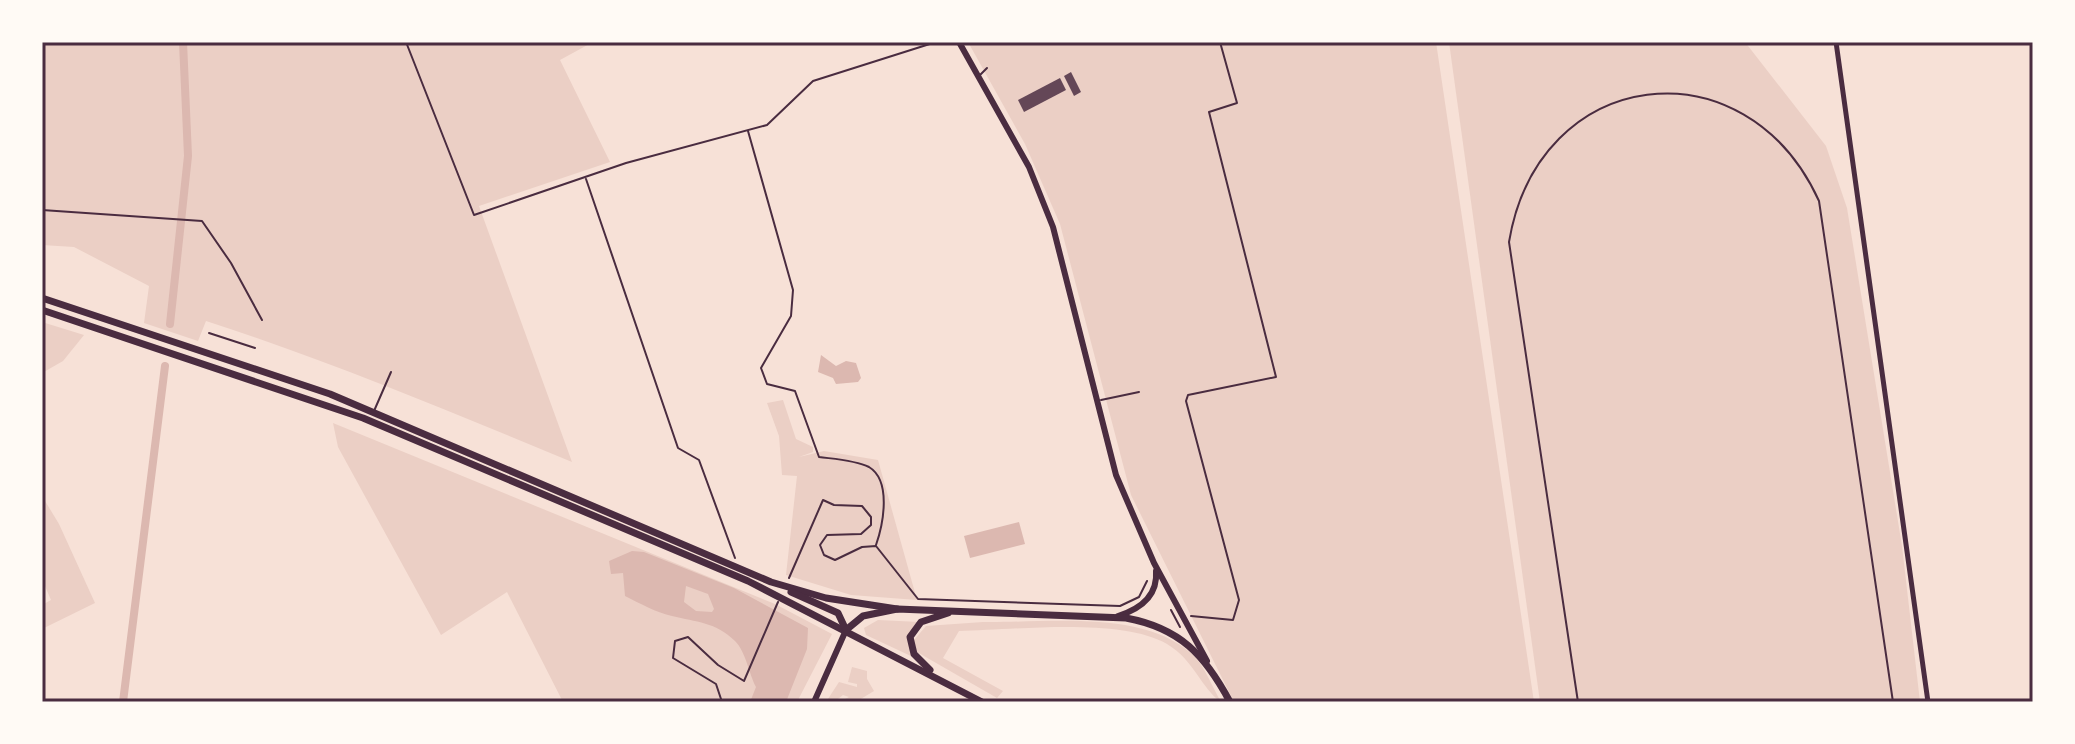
<svg xmlns="http://www.w3.org/2000/svg" width="2075" height="744" font-family="Manrope,sans-serif">
<rect width="100%" height="100%" fill="#f7e1d7"/>
<g fill="#ebcfc5">
<path d="M42,42H593L560,60L610,162L479,206L572,462C451,412 330,361 206,321L198,341L144,323L149,286L74,247L42,245Z"/>
<polygon points="968,42 1436,42 1534,702 1234,702 1131,495 1060,224 1025,144"/>
<polygon points="1449,42 1745,42 1826,146 1847,208 1902,546 1920,702 1540,702"/>
<polygon points="42,322 84,335 63,361 42,373"/>
<polygon points="783,400 796,439 813,447 813,452 799,457 824,451 878,460 917,600 851,595 786,575 797,476 782,475 779,436 767,403"/>
<polygon points="333,423 775,604 832,634 797,702 563,702 507,592 441,635 338,447"/>
<polygon points="42,496 59,524 95,603 42,629 42,605 51,600 42,579"/>
<polygon points="878,620 920,622 908,641 913,657 866,635 864,628"/>
<path d="M983,622C1047,623 1142,609 1192,654C1205,666 1212,687 1221,702C1201,688 1194,660 1167,644C1121,617 1015,630 959,631L943,658L1003,691L997,698L917,652L914,640L926,626Z"/>
<polygon points="852,667 867,671 867,679 874,691 859,700 861,702 839,702 849,697 843,695 834,702 826,702 839,682 857,687 857,684 848,682"/>
</g>
<g fill="#dcb8b0" fill-rule="evenodd">
<polygon points="821,355 836,366 846,361 856,363 861,378 858,382 836,384 833,378 818,372"/>
<polygon points="1019,522 1025,544 970,558 964,536"/>
<path d="M632,551L644,552L734,588L808,628L807,649L786,702H750L756,687C749,674 746,652 735,641C716,622 696,622 672,616C657,613 639,603 625,596L623,573L611,574L609,561ZM686,586L708,594L714,609L712,612L696,611L684,602Z"/>
</g>
<g fill="none" stroke-linecap="round" stroke-linejoin="round">
<g stroke="#dcb8b0" stroke-width="8">
<polyline points="170,324 188,156 183,42"/>
<polyline points="123,702 165,366"/>
</g>
</g>
<g fill="#644757">
<polygon points="1071,72 1081,92 1074,96 1064,76"/>
<polygon points="1060,78 1066,90 1024,112 1018,100"/>
</g>
<g fill="none" stroke-linecap="round" stroke-linejoin="round">
<g stroke="#4a2c40" stroke-width="2">
<polyline points="406,42 474,215 626,163 767,125 813,81 936,42"/>
<path d="M748,131L793,290L791,316L761,368L767,384L795,391L819,457C834,459 855,460 869,467C892,481 883,525 876,545"/>
<polyline points="586,179 678,448 699,460 735,558"/>
<polyline points="42,210 202,221 231,263 262,320"/>
<polyline points="789,578 823,500 834,505 862,506 871,517 871,525 861,534 827,535 820,545 824,555 835,560 862,547 876,546 918,599 1120,606 1139,597 1147,581"/>
<polyline points="1171,610 1180,627"/>
<polyline points="1191,616 1233,620 1239,600 1186,401 1188,395 1276,377 1209,112 1237,103 1220,42"/>
<polyline points="722,702 716,684 673,658 675,641 688,637 718,665 744,681 778,602"/>
<path d="M1578,702L1509,242C1538,66 1745,39 1819,201L1893,702"/>
</g>
<g stroke="#4a2c40" stroke-width="2">
<polyline points="980,75 987,68"/>
<polyline points="209,333 255,348"/>
<polyline points="1101,400 1139,392"/>
<polyline points="374,411 391,372"/>
</g>
<polyline stroke="#4a2c40" stroke-width="5" points="1836,42 1928,702"/>
<g stroke="#4a2c40" stroke-width="6">
<polyline points="959,42 1029,167 1053,227 1116,475 1154,563 1207,661"/>
<path d="M1118,616C1140,609 1158,596 1156,571"/>
<polyline points="814,702 846,630"/>
</g>
<g stroke="#4a2c40" stroke-width="7">
<polyline points="42,298 330,394 771,582 826,598 897,609"/>
<polyline points="42,310 363,418 748,581 982,702"/>
<polyline points="791,592 838,613 845,628"/>
<path d="M846,630L863,616L897,609L1126,618C1180,628 1205,655 1230,702"/>
<polyline points="930,670 914,654 910,637 921,622 948,613"/>
</g>
</g>
<rect width="2075" height="744" fill="none" stroke="#fffaf5" stroke-width="88"/>
<rect x="44" y="44" width="1987" height="656" fill="none" stroke="#4a2c40" stroke-width="3"/>
</svg>
